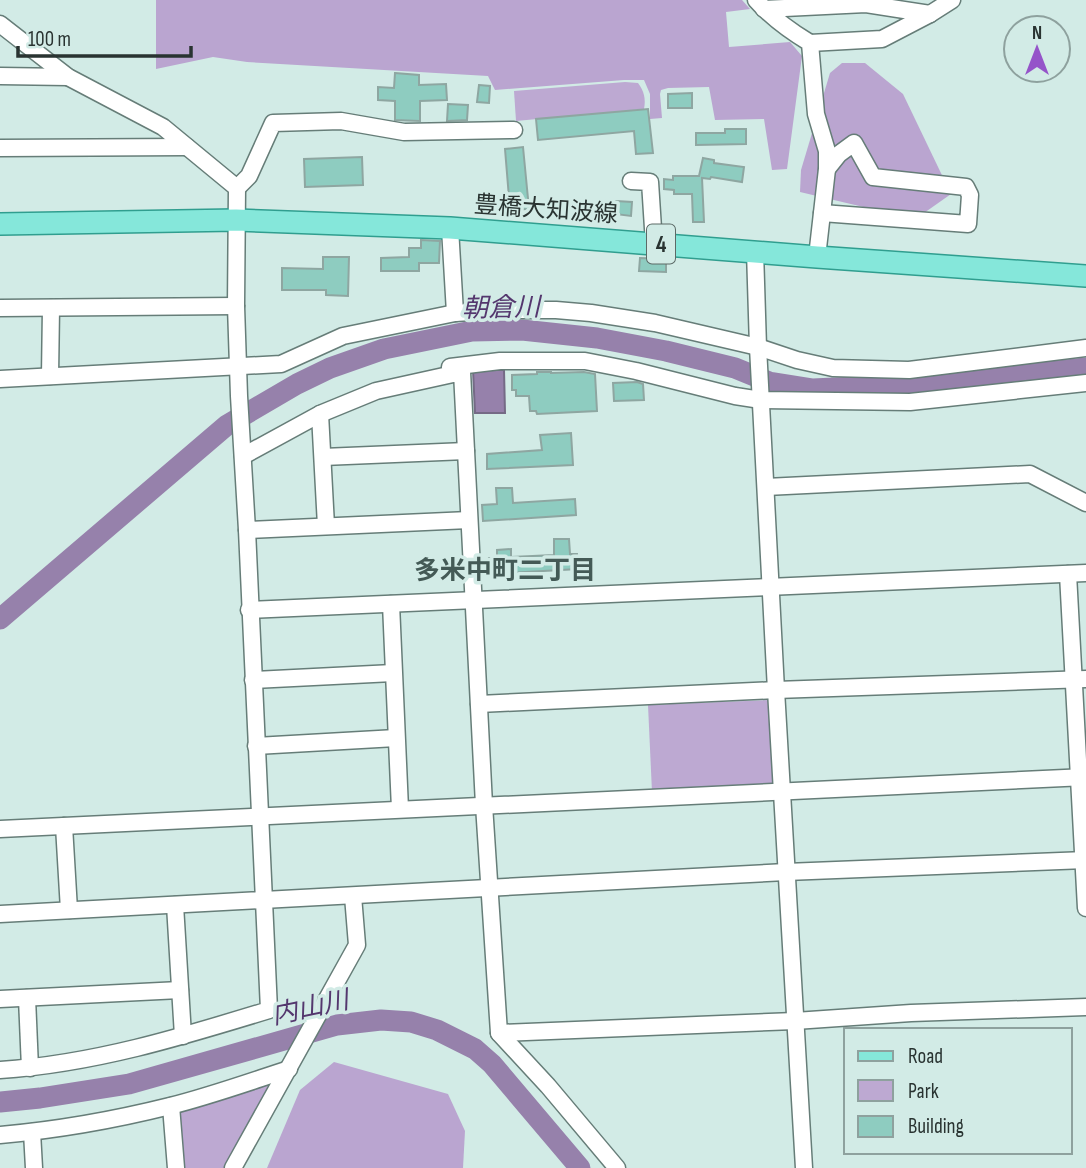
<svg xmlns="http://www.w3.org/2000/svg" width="1086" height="1168" font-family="'Sofia Sans Condensed','Noto Sans JP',sans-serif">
<rect width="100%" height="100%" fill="#d2ebe6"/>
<g fill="#bda9d2">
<path d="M625,82L638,83C644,91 646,99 644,109L516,121L514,91Z"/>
<polygon points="770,700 774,787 652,792 648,705"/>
<polygon points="273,1082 224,1168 183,1168 178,1113"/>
</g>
<g fill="#baa5d0">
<polygon points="156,0 742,0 750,9 726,12 729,47 790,42 802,56 787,169 772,170 764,119 715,120 709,87 668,88 661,90 660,94 662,118 650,119 650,94 644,80 624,80 495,90 488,76 247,62 213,57 156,69"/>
<polygon points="842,63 865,63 903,94 951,194 924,213 872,209 800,192 801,170 830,73"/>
<polygon points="334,1062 448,1094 465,1131 463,1168 267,1168 300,1090"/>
</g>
<polygon fill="#9681ab" stroke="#756a86" stroke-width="2" points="473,370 504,370 505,413 475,413"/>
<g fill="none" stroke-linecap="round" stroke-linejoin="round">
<g stroke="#9681ab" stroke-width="21">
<polyline points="0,619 227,425 297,384 330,368 384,349 472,331 522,330 597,338 666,351 735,368 769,382 813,389 897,385 974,376 1038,373 1086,368"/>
<polyline points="0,1102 40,1098 129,1084 337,1025 381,1020 411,1022 437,1030 475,1049 492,1064 580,1168"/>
</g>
</g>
<g fill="#8eccc0" stroke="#8ea6a1" stroke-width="2">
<polygon points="395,73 419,75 419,85 446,84 447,100 420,101 420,121 395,120 395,101 378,100 378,87 394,88"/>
<polygon points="479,85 490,86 489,103 477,102"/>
<polygon points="692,93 692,108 668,108 668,94"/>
<polygon points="448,104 468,105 467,120 447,121"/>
<polygon points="648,109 653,153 636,154 634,131 538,140 536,119"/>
<polygon points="725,129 746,129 746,144 696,145 696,133 725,133"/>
<polygon points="523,147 529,209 510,210 505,149"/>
<polygon points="362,157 363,185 305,187 304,159"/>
<polygon points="703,158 714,160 714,163 744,167 742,182 711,177 710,179 702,178 704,222 693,222 692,194 674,194 674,190 664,189 664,179 673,180 673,176 699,176"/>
<polygon points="616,201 632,202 631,216 615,214"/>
<polygon points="421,240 440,241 439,263 419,263 419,271 381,271 381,258 409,257 409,248 421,248"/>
<polygon points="323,257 349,257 348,296 326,295 326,290 282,290 282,268 323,269"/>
<polygon points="640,258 666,259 666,272 639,271"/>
<polygon points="537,372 551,372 551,373 584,372 595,374 597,411 537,414 536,411 530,411 529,396 516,396 516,390 512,390 512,375 537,374"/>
<polygon points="637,382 643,384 644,400 614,401 613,383"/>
<polygon points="571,433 573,465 487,469 487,454 542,450 540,435"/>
<polygon points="496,488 512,488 513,503 575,499 576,515 483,521 482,505 497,504"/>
<polygon points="554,539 569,539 570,554 577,554 578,569 490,574 489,558 497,558 497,550 511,549 511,557 554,555"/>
</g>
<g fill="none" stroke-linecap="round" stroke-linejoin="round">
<defs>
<g id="minor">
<path d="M756,0C771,17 790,31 810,43L816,114L827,151V169L817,257"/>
<polyline points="764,9 866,4 930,14"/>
<path d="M0,24L68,77L163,127L237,188L236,306L239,396L247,530L269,1010C181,1037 93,1064 0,1070"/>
<polyline points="810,43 882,39 930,14 952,0"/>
<polyline points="0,76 68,77"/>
<polyline points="0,148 187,147"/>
<polyline points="631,181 650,182 654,244"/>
<polyline points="237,188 249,176 273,123 341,121 404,132 514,130"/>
<polyline points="822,213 968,224 970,195 966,187 873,177 854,143 839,154 827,169"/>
<polyline points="450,228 455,313"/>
<polyline points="755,251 758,347 776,690 804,1168"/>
<polyline points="0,308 236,306"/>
<polyline points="450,367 500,361 585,361 636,371 735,396 761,400 910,402 1086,383"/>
<polyline points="50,376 51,308"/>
<polyline points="0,379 281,364 343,336 455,313 501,310 556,310 591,313 655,323 758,347 797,360 833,368 909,370 1086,348"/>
<polyline points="320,414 326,526"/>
<polyline points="243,456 320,414 376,391 462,372 484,805 499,1033 548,1086 617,1168"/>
<polyline points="323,457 466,451"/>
<polyline points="766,487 1030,474 1086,503"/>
<polyline points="247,530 469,520"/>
<polyline points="1068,574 1086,908"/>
<polyline points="391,604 400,809"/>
<polyline points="249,610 1086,573"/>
<polyline points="253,680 393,673"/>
<polyline points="479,704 776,690 1086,679"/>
<polyline points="256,746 396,738"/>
<polyline points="64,826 69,910"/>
<polyline points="0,829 1086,777"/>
<polyline points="175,905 183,1036"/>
<polyline points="0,914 786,872 1086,860"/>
<polyline points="27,998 30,1068"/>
<polyline points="0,999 180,990"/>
<polyline points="499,1033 795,1021 911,1013 1086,1007"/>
<polyline points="171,1106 176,1168"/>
<polyline points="32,1132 34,1168"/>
<path d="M0,1135C57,1130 114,1120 170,1106C210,1096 249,1082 289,1069"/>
<polyline points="233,1168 357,945 353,896"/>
</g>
<polyline id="major" points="0,224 236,220 450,228 817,257 1086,276"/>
</defs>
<use href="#minor" stroke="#667d78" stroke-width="19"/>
<use href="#major" stroke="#309e8f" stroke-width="24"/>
<use href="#minor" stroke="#fff" stroke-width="16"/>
<use href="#major" stroke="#85e7da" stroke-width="21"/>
</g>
<g text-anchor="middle" stroke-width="7" stroke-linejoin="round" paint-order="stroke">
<rect fill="#d2ebe6" stroke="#5c6a67" stroke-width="2" x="647" y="224.5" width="28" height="39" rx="5"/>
<g font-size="23" font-weight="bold" fill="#293331">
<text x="661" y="252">4</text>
</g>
<g font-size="24" fill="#293331" stroke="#d2ebe6">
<text transform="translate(546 209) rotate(4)" y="8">豊橋大知波線</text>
</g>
<g font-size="26" font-style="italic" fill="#54376e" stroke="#d2ebe6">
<text transform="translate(501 307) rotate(-1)" y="9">朝倉川</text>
<text transform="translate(310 1007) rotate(-12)" y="9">内山川</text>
</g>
<g font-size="26" font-weight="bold" fill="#445a56" stroke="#d2ebe6">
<text x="505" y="579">多米中町二丁目</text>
</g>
</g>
<rect x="844" y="1028" width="228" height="126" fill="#d2ebe6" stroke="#8ea19e" stroke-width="2"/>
<rect x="858" y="1051" width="35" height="10" fill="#85e7da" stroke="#8ea19e" stroke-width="2"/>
<text x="908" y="1063" font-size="21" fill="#293331">Road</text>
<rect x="858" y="1080" width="35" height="21" fill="#bda9d2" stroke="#8ea19e" stroke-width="2"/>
<text x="908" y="1098" font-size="21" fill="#293331">Park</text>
<rect x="858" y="1116" width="35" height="21" fill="#8eccc0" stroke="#8ea19e" stroke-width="2"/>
<text x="908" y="1133" font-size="21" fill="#293331">Building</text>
<g transform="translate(1037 49)"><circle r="33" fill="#d2ebe6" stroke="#8ea19e" stroke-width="2"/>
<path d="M0-5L12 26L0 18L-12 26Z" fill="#9554c9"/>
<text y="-10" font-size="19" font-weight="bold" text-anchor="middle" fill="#293331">N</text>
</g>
<path d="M18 46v10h173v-10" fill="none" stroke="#293331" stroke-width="3.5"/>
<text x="28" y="46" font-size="21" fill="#293331" stroke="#d2ebe6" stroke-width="5" paint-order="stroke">100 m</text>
</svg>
